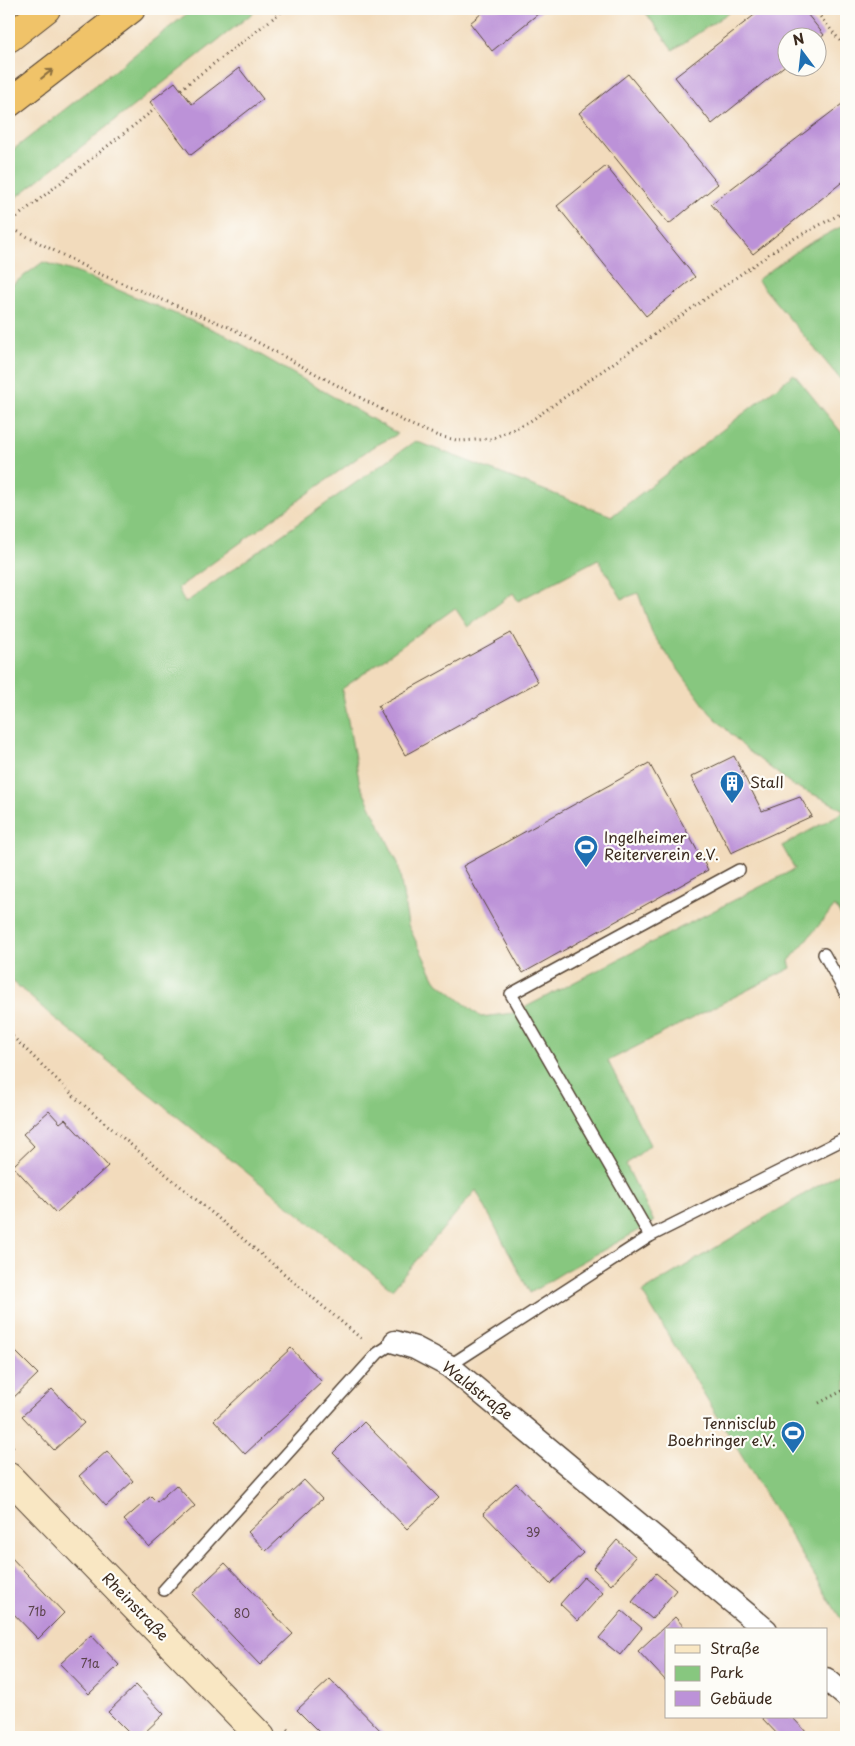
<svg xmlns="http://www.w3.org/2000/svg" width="855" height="1746" font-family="'Playpen Sans',sans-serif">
<rect width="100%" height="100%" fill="#fdfcf7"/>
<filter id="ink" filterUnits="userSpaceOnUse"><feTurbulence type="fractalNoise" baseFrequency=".02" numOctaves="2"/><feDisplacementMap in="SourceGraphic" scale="10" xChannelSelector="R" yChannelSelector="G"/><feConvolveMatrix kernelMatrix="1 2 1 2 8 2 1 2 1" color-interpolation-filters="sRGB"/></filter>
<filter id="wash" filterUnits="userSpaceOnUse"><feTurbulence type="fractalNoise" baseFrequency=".0096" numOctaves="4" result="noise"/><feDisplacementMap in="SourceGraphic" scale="20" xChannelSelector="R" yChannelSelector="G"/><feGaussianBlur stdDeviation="1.12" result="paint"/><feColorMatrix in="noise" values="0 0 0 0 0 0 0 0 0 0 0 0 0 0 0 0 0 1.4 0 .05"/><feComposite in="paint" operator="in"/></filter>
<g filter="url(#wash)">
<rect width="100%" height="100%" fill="#f2dbbc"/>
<g fill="#87c77f" stroke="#61784e" fill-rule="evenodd">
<polygon points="193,9 258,9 9,203 9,153"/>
<polygon points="643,9 734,9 673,50"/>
<polygon points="846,224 846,386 757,280 803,247"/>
<path d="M43,262L75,272L226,335L398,434L371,448L178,588L185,603L415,441L612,516L794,374L846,438V924L835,906L789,961L791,968L608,1061L650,1145L626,1165L654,1222L564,1272L530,1293L476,1190L392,1289L52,1016L9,978V287ZM598,559L622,599L638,593L653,635L710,713L746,749L794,786L824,799L845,811L782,846L795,869L514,1013L481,1017L435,980L408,925L398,863L360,785L342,689L455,608L468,627L513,593L518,601Z"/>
<polygon points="846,1169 846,1624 839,1616 642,1292"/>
</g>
<g id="blocks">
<g fill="#bc92d8">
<polygon points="479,9 544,9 492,51 470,23 482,13"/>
<polygon points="762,9 803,9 824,35 818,40 818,38 788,38 788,63 712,124 675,77"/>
<polygon points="239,68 263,99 191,155 150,102 175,82 192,104"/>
<polygon points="628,74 718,184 669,224 579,113"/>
<polygon points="846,101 846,179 753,254 711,204"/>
<polygon points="606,166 695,277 646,316 557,206"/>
<polygon points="511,633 538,682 405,755 378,706"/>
<polygon points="734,756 762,811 800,797 812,816 731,853 691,777"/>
<polygon points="649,763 708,870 523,973 463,866"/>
<polygon points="49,1111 60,1123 65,1119 108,1166 56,1213 13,1166 34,1146 23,1134"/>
<polygon points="9,1345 38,1374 9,1402"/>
<polygon points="291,1348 322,1382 245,1454 214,1420"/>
<polygon points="52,1389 84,1423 54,1450 22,1416"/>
<polygon points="364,1422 439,1498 407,1529 333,1453"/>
<polygon points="107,1451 133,1481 106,1506 79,1476"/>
<polygon points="304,1480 322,1499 266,1551 248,1532"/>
<polygon points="516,1483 583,1553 550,1584 483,1513"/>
<polygon points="176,1485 195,1506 149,1547 124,1520 151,1496 157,1502"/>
<polygon points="617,1540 636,1557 611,1585 593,1568"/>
<polygon points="9,1555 64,1613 38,1639 9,1609"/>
<polygon points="225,1563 293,1634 260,1665 192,1594"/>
<polygon points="656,1573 676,1590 652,1619 632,1602"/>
<polygon points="584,1577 603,1593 578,1621 560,1604"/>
<polygon points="622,1611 642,1628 620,1655 599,1638"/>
<polygon points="675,1617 687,1630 666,1630 666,1681 638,1651"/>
<polygon points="91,1635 119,1665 89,1694 60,1664"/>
<polygon points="330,1679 387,1737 324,1737 297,1710"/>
<polygon points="136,1685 164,1714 140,1737 133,1737 108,1712"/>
<polygon points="761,1717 792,1717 811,1737 780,1737"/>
</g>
</g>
</g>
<g filter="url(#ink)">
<use href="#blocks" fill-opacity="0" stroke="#564536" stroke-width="1"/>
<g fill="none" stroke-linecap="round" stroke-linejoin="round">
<defs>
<g id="lane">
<polyline points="824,954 846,994"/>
<polyline points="650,1236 511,994 739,870"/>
<polyline points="449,1366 650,1236 846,1138"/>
<polyline points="164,1590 378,1353 395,1342"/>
</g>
<g id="street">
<polyline points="395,1342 415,1348 449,1366 766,1630"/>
<polyline points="826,1679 846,1696"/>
</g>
<polyline id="secondary" points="9,1477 261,1737"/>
<g id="highway">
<polyline points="9,38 46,9"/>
<polyline points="9,103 131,9"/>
</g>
</defs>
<use href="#lane" stroke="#564536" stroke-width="14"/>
<use href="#street" stroke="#564536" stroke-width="25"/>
<use href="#secondary" stroke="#564536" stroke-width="30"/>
<use href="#highway" stroke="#564536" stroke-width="30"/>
<g stroke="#564536" stroke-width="3" stroke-dasharray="1 4" stroke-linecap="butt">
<polyline points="814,9 846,48"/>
<polyline points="181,89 285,9"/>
<polyline points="9,223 155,109"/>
<polyline points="9,227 95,272 231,328 407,423 438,436 461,441 491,439 529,422 784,244 846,211"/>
<polyline points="9,1033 79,1101 363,1340"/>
<polyline points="819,1403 846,1389"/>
<polyline points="9,1443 16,1450"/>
<polyline points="287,1729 296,1737"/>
</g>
<use href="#lane" stroke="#fff" stroke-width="11"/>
<use href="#street" stroke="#fff" stroke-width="22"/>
<use href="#secondary" stroke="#f9e7c3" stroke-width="28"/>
<use href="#highway" stroke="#f0c369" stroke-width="28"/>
</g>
<defs><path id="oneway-shaft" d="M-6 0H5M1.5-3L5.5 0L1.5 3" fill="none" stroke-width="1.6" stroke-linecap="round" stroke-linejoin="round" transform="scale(1.25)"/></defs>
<use stroke="#8c6f40" href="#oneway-shaft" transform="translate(47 74) rotate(-38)"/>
</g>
<defs>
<symbol id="building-pin" viewBox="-11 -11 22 30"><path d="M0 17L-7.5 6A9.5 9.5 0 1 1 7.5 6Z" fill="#1f6fb2" stroke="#fdfcf7"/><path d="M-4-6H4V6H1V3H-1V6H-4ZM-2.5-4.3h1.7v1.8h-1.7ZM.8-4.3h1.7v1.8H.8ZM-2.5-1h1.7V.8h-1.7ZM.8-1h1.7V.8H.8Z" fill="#fff"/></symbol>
<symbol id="stadium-pin" viewBox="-11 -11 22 30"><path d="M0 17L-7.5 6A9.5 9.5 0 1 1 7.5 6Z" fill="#1f6fb2" stroke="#fdfcf7"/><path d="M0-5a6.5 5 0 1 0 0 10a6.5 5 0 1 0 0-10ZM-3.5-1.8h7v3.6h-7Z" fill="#fff"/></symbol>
</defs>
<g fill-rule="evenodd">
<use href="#building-pin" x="718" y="769" width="28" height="38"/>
<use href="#stadium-pin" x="572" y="833" width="28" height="38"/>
<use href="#stadium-pin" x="779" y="1419" width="28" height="38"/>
</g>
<g text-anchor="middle" stroke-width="4.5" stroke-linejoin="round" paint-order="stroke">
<g font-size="12" fill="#5b444c">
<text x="533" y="1537">39</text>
<text x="37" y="1616">71b</text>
<text x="242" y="1618">80</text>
<text x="90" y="1668">71a</text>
</g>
<g font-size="15" fill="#3b2a1e" stroke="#fdfcf7" text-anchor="start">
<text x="750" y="788">Stall</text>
<text x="604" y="843">Ingelheimer<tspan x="604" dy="17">Reiterverein e.V.</tspan></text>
<text x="776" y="1429" text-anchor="end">Tennisclub<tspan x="776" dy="17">Boehringer e.V.</tspan></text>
</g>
<g font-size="15" fill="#3b2a1e" stroke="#fdfcf7">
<text transform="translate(477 1391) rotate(38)" y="5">Waldstraße</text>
<text transform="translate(135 1607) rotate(46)" y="5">Rheinstraße</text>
</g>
</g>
<rect width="855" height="1746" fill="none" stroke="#fdfcf7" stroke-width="30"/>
<rect x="665" y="1628" width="162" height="90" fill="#fdfcf7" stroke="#afa8a0"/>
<rect x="675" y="1645" width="25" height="8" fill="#f9e7c3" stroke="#afa8a0"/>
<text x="710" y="1654" font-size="15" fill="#3b2a1e">Straße</text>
<rect x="675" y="1666" width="25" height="15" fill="#87c77f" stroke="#afa8a0"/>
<text x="710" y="1678" font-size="15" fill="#3b2a1e">Park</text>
<rect x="675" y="1691" width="25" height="15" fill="#bc92d8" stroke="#afa8a0"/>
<text x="710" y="1704" font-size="15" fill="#3b2a1e">Gebäude</text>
<g transform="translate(802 52) rotate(345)"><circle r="24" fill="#fdfcf7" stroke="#afa8a0"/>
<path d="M0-4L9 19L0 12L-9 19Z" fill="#1f6fb2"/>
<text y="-8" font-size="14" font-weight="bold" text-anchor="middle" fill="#3b2a1e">N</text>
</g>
</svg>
